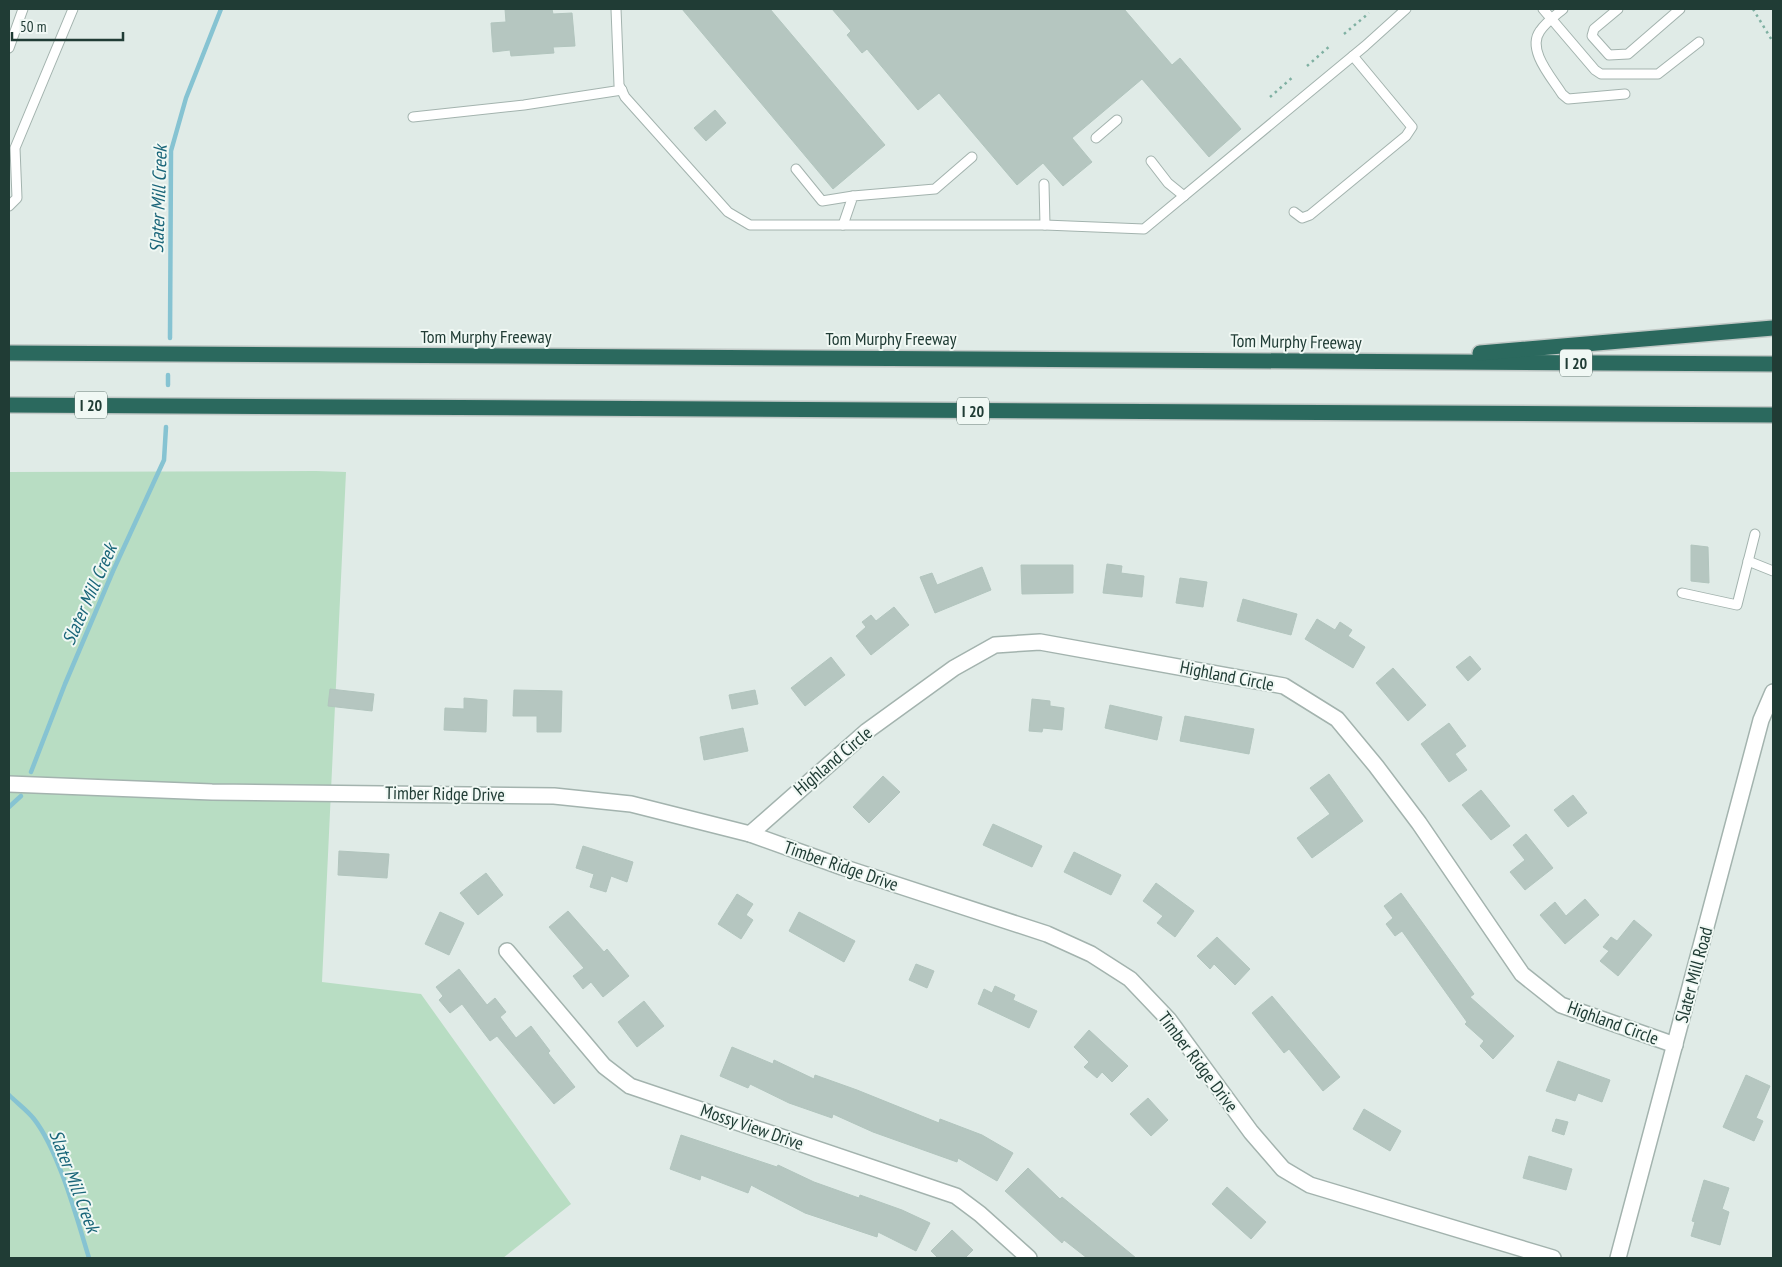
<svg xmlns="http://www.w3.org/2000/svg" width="1782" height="1267" font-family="'PT Sans Narrow',sans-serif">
<rect width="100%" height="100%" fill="#e0ebe7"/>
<polygon fill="#b8ddc3" points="316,471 346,472 322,982 421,994 571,1204 503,1258 9,1258 9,472"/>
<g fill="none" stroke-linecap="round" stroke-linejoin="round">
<g stroke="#86c3d2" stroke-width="4.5">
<polyline points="170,338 171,151 186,98 221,9"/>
<polyline points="168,385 168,375"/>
<polyline points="31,772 65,684 113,571 164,460 166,427"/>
<polyline points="9,807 21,796"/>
<path d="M9,1095C17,1103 27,1110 34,1119C59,1151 77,1219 89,1258"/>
</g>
</g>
<g fill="#b5c6c0" stroke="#b2c5be">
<polygon points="505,9 552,9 553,14 572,13 575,46 553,47 554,53 511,56 510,50 493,52 491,23 506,22"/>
<polygon points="682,9 770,9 885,145 833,189"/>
<polygon points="832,9 1124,9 1172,65 1180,58 1241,129 1209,157 1142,79 1072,138 1092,162 1063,186 1043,163 1017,185 939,93 918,110 867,49 862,53 847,35 851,31"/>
<polygon points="715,110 726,123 706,141 694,128"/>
<polygon points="1691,545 1708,547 1709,583 1691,581"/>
<polygon points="1107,564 1122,566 1121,573 1144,576 1142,597 1103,593"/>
<polygon points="1021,565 1073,565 1073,593 1022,594"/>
<polygon points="982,567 991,590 935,613 920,577 932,573 937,585"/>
<polygon points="1180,578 1207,582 1203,607 1176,603"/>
<polygon points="1243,599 1297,614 1291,635 1237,621"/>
<polygon points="894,607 909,625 871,655 856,636 866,627 862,622 871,615 876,621"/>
<polygon points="1317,619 1335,630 1340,622 1352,630 1348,636 1365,647 1353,668 1305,639"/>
<polygon points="1470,656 1481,669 1468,681 1456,667"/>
<polygon points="831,657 845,675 805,706 791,688"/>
<polygon points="1393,668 1426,705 1408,721 1376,683"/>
<polygon points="330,689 374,694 372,711 328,706"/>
<polygon points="514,690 562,691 561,732 537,732 537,716 513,716"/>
<polygon points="755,690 758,704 732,709 729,695"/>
<polygon points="464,698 487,700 486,732 444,730 445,708 464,709"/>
<polygon points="1032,699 1050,701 1050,706 1064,708 1062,730 1043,728 1042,732 1029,731"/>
<polygon points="1110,705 1162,717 1157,740 1105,728"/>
<polygon points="1185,716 1254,729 1249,754 1180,741"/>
<polygon points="1449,723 1466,746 1455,754 1467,770 1449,782 1421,744"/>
<polygon points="743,728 748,751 704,760 700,737"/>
<polygon points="1329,774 1363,821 1312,858 1297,838 1330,814 1310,788"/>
<polygon points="883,776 900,792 869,823 853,807"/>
<polygon points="1481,790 1510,826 1491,840 1462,805"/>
<polygon points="1573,795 1587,813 1568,827 1554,810"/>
<polygon points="993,824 1042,846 1032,867 983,845"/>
<polygon points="1526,834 1553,868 1525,890 1510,872 1525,860 1513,845"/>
<polygon points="583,846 633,862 627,882 611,876 606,892 590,887 594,874 576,868"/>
<polygon points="339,851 389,854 387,878 338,875"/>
<polygon points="1074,852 1121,875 1111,895 1064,872"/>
<polygon points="486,873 503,895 478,915 460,893"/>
<polygon points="1156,883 1194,911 1175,937 1157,923 1163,916 1143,901"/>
<polygon points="1401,893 1474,994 1470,997 1514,1036 1493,1059 1480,1046 1484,1041 1465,1024 1467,1022 1402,931 1395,936 1386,924 1393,918 1384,906"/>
<polygon points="737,894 753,904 746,915 753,920 741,939 718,924"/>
<polygon points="1585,899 1599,915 1565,944 1540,915 1555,902 1566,916"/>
<polygon points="568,911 604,952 607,949 629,976 603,997 591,982 583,989 573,976 584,968 549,927"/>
<polygon points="440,912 464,923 449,955 425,944"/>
<polygon points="799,912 855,941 844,962 789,931"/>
<polygon points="1634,920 1652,935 1618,976 1600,961 1609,951 1603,947 1611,937 1617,941"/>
<polygon points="1217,937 1250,969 1235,985 1214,964 1210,969 1197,956"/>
<polygon points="916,964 934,971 927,988 909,980"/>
<polygon points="459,969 487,1005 495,998 506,1012 500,1017 516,1038 531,1026 550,1051 548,1053 575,1087 554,1104 497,1036 490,1041 462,1004 450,1013 439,1000 443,996 436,987"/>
<polygon points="995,986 1015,995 1013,1000 1037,1011 1029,1028 978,1004 984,989 992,993"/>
<polygon points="1272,996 1340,1077 1323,1091 1289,1049 1284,1053 1252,1013"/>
<polygon points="644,1001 664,1026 637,1047 618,1022"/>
<polygon points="1089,1030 1128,1066 1112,1082 1102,1072 1097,1078 1084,1067 1089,1062 1074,1047"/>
<polygon points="732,1047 773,1064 774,1060 814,1079 815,1075 857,1090 939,1123 940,1119 982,1135 1013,1153 997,1181 958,1158 957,1162 873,1132 833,1114 832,1118 789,1103 750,1084 748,1088 720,1076"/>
<polygon points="1558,1061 1610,1080 1602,1102 1578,1093 1575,1101 1546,1091"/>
<polygon points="1746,1075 1770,1086 1756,1118 1763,1121 1754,1141 1723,1127"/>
<polygon points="1148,1098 1168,1120 1151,1136 1130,1114"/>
<polygon points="1364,1109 1401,1131 1390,1151 1353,1129"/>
<polygon points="1556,1119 1568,1122 1564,1135 1552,1131"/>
<polygon points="681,1135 777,1167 778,1165 814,1182 859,1198 860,1195 902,1210 930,1223 916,1251 878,1232 877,1237 805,1213 751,1185 748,1193 701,1175 700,1180 670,1169"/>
<polygon points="1529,1156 1572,1169 1566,1190 1523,1178"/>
<polygon points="1028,1168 1060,1199 1062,1197 1136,1258 1087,1258 1064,1240 1062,1243 1005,1191"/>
<polygon points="1704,1180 1729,1188 1722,1209 1729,1212 1720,1245 1691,1236 1695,1222 1692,1221"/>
<polygon points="1227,1187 1266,1222 1251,1239 1212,1204"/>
<polygon points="952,1230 973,1250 965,1258 938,1258 931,1251"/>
</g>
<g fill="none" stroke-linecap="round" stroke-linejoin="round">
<defs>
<g id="lane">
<polyline points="616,9 619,85 625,97 728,212 750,225 1045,225 1144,229 1365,46 1406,9"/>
<polyline points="1543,9 1595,70 1601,74 1658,74 1699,42"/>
<path d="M1563,9C1556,15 1546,22 1540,31C1526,50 1553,79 1562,94L1568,99L1625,94"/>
<polyline points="1618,9 1594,29 1592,36 1609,55 1628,54 1680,9"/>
<polyline points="9,48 23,9"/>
<polyline points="413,117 524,105 622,90"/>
<polyline points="1096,138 1117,120"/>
<polyline points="1151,161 1168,183 1184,196"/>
<polyline points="796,169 822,201 853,196"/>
<polyline points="1044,184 1045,225"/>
<polyline points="9,206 17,198 15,148 73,9"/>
<polyline points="1294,212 1302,218 1310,215 1406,136 1412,127 1353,56"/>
<polyline points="843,225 853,196 935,189 972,157"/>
<polyline points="1748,561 1773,571"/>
<polyline points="1682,593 1737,605 1755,534"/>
</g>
<g id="street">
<polyline points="9,784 212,792 554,796 631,804 750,834 842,867 1047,934 1091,954 1130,979 1169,1020 1251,1132 1283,1169 1310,1185 1553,1258"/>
<polyline points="750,834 867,731 954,668 995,645 1040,642 1284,686 1337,719 1376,766 1419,823 1522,974 1561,1005 1675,1045"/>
<polyline points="507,951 604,1066 630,1086 956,1196 980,1214 1029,1258"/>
<polyline points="1618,1258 1761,720 1773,692"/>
</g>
<g id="highway">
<polyline points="9,353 1773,364"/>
<polyline points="1480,353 1773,328"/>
<polyline points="9,405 1773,415"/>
</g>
</defs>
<use href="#lane" stroke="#a3b3ae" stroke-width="11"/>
<use href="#street" stroke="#a3b3ae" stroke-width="18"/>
<use href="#highway" stroke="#c1c8c6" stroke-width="18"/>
<g stroke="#7fb0a2" stroke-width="2.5" stroke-dasharray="2.5 4" stroke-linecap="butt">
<polyline points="1753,9 1773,42"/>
<polyline points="1344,34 1369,13"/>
<polyline points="1307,66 1331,45"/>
<polyline points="1270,97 1294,76"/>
</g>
<use href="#lane" stroke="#fff" stroke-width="9"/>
<use href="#street" stroke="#fff" stroke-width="15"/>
<use href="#highway" stroke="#2b695e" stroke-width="15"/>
</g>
<g text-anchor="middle" stroke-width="4" stroke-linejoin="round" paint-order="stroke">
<g fill="#f0f8f4" stroke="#5e746e" stroke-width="1">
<rect x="1560" y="349.5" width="32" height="27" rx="4"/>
<rect x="75" y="391.5" width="32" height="27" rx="4"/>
<rect x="957" y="397.5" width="32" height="27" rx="4"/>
</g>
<g font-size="16" font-weight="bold" fill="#203c35">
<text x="1576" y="369">I 20</text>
<text x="91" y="411">I 20</text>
<text x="973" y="417">I 20</text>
</g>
<g font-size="18" fill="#203c35" stroke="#f0f8f4">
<text x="486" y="343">Tom Murphy Freeway</text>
<text x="891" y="345">Tom Murphy Freeway</text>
<text transform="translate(1296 342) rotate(1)" y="6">Tom Murphy Freeway</text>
<text transform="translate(1227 676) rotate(11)" y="6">Highland Circle</text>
<text transform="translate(833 761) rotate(-40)" y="6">Highland Circle</text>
<text transform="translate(445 794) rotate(1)" y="6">Timber Ridge Drive</text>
<text transform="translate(841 866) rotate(19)" y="6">Timber Ridge Drive</text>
<text transform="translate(1694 975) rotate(-75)" y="6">Slater Mill Road</text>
<text transform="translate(1613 1023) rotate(20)" y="6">Highland Circle</text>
<text transform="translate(1198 1062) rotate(53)" y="6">Timber Ridge Drive</text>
<text transform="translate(752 1127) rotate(19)" y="6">Mossy View Drive</text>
</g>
<g font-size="19" font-style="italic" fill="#196579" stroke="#f0f8f4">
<text transform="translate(158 199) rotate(-88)" y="7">Slater Mill Creek</text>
<text transform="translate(89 594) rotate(-66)" y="7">Slater Mill Creek</text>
<text transform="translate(75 1181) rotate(69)" y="7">Slater Mill Creek</text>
</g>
</g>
<rect width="1782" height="1267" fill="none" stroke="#203c35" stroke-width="20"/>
<path d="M12 32v8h111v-8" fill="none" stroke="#203c35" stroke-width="2.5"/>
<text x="20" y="32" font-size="15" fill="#203c35" stroke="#f0f8f4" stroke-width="4" paint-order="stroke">50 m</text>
</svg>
